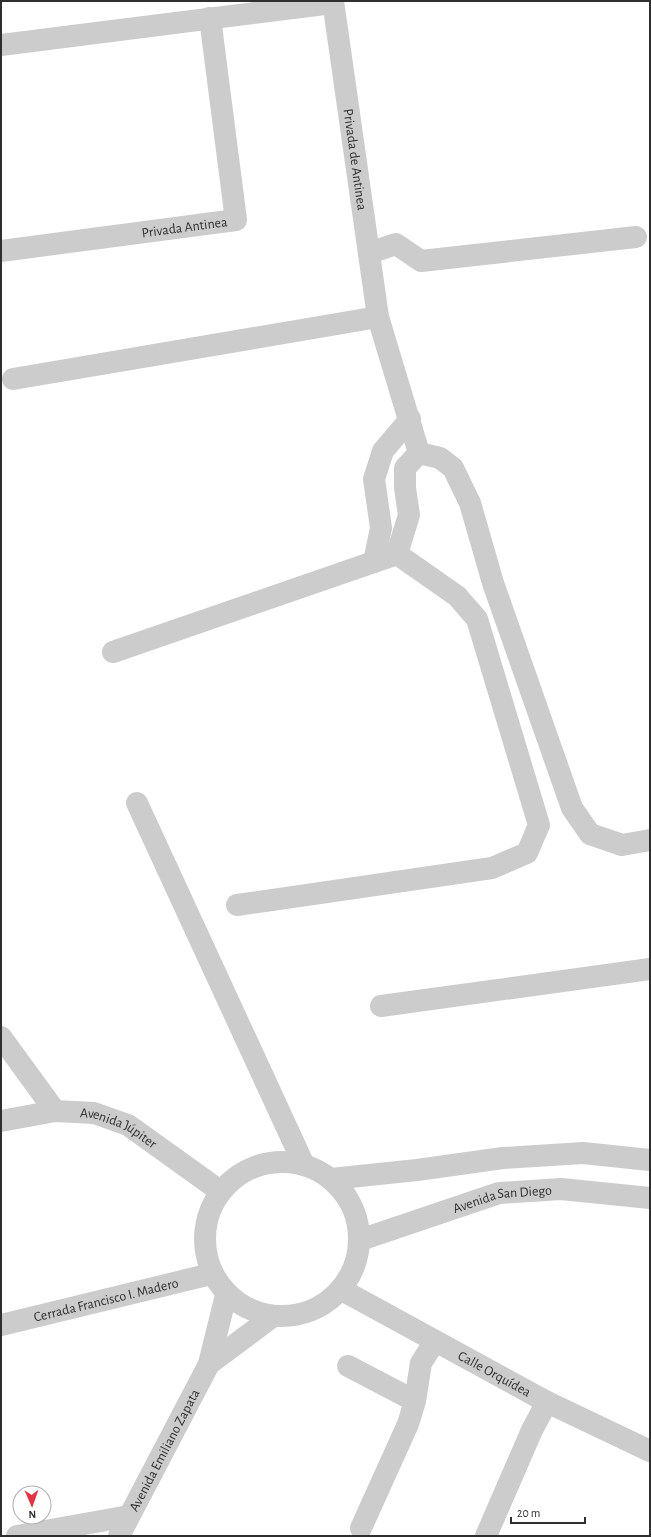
<svg xmlns="http://www.w3.org/2000/svg" width="651" height="1537" font-family="'Alegreya Sans',sans-serif">
<rect width="100%" height="100%" fill="#fff"/>
<g fill="none" stroke-linecap="round" stroke-linejoin="round">
<g stroke="#ccc" stroke-width="22">
<path id="s1" d="M333,1L378,317L419,453"/>
<polyline points="1,45 333,3"/>
<path id="s2" d="M1,251L236,220L210,18"/>
<polyline points="369,253 396,244 421,261 636,237"/>
<polyline points="13,379 378,317"/>
<polyline points="419,453 440,458 453,468 470,503 493,583 572,808 590,834 622,845 650,840"/>
<polyline points="397,554 409,515 405,488 405,468 419,453"/>
<polyline points="374,562 381,528 374,479 383,451 410,419"/>
<polyline points="113,652 397,554"/>
<polyline points="137,803 304,1165"/>
<polyline points="237,905 492,868 527,853 539,825 477,619 457,596 397,554"/>
<polyline points="381,1006 650,969"/>
<polyline points="1,1037 55,1111"/>
<path id="s3" d="M1,1121L55,1111L94,1113L128,1125L220,1191"/>
<circle cx="282" cy="1239" r="77"/>
<polyline points="331,1179 417,1170 503,1158 583,1153 650,1160"/>
<path id="s4" d="M360,1240L499,1193L561,1189L650,1198"/>
<path id="s5" d="M342,1290L547,1402L650,1451"/>
<path id="s6" d="M1,1325L211,1274"/>
<polyline points="209,1364 272,1317"/>
<polyline points="348,1366 415,1401"/>
<polyline points="361,1528 408,1424 415,1401 421,1363 435,1341"/>
<polyline points="17,1536 129,1516"/>
<path id="s7" d="M119,1536L209,1364L226,1295"/>
<polyline points="486,1536 532,1430 547,1402"/>
</g>
</g>
<g text-anchor="middle" stroke-width="4" stroke-linejoin="round" paint-order="stroke">
<g font-size="14" fill="#2f2f2f" stroke="#fff">
<text dy="5" stroke="none"><textPath href="#s1" startOffset="160">Privada de Antinea</textPath></text>
<text dy="5" stroke="none"><textPath href="#s2" startOffset="185">Privada Antinea</textPath></text>
<text dy="5" stroke="none"><textPath href="#s3" startOffset="122">Avenida Júpiter</textPath></text>
<text dy="5" stroke="none"><textPath href="#s4" startOffset="149">Avenida San Diego</textPath></text>
<text dy="5" stroke="none"><textPath href="#s6" startOffset="108">Cerrada Francisco I. Madero</textPath></text>
<text dy="5" stroke="none"><textPath href="#s5" startOffset="174">Calle Orquídea</textPath></text>
<text dy="5" stroke="none"><textPath href="#s7" startOffset="97">Avenida Emiliano Zapata</textPath></text>
</g>
</g>
<rect width="651" height="1537" fill="none" stroke="#2f2f2f" stroke-width="4"/>
<g transform="translate(32 1505) rotate(178)"><circle r="19" fill="#ffffff" stroke="#acacac"/>
<path d="M0-3L7 15L0 10L-7 15Z" fill="#e63143"/>
<text y="-6" font-size="11" font-weight="bold" text-anchor="middle" fill="#2f2f2f">N</text>
</g>
<path d="M511 1517v6h74v-6" fill="none" stroke="#2f2f2f" stroke-width="2"/>
<text x="517" y="1517" font-size="12" fill="#2f2f2f" stroke="#ffffff" stroke-width="3" paint-order="stroke">20 m</text>
</svg>
